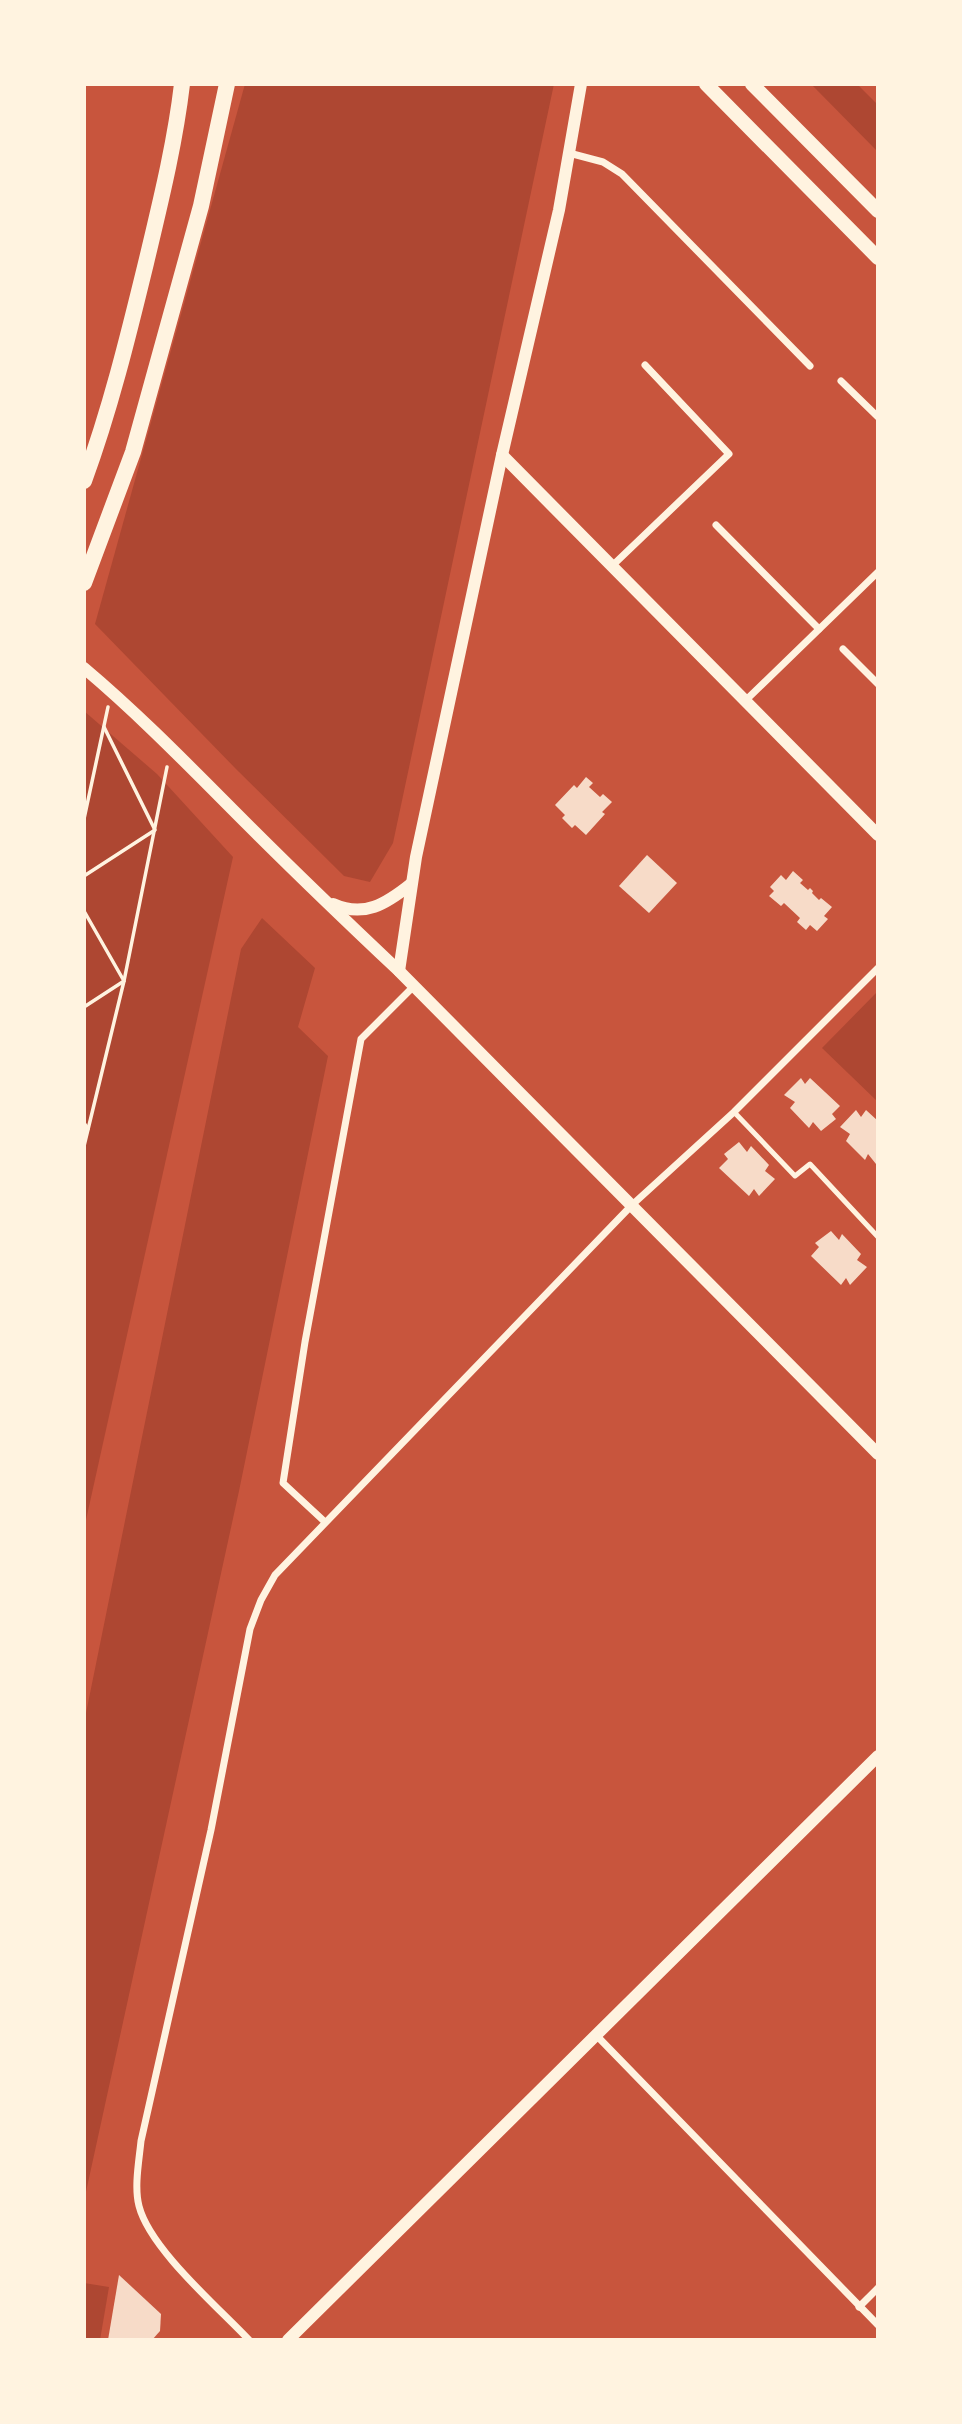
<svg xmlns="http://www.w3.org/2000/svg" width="962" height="2424" font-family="Poppins,sans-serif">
<rect width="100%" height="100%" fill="#c8553d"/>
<g fill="#ae4732">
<polygon points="245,84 554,84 393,843 370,882 344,876 236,769 95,624"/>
<polygon points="811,84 857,84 878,105 878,152"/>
<polygon points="84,711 157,774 233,857 84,1529"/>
<polygon points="262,918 315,968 298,1027 328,1056 239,1491 84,2201 84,1723 241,949"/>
<polygon points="878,991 878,1102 822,1048"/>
<polygon points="84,2283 109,2287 100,2340 84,2340"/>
</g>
<g fill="#f7dbc8">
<polygon points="586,777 593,783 589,787 600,797 603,794 612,802 602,812 605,814 586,835 575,825 572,828 562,818 565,815 555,805 574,785 577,788"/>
<polygon points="647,855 677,883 649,913 619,886"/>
<polygon points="793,871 803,880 800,883 808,890 810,888 813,891 812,893 819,900 821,898 832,907 824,916 828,919 817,931 810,925 806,930 797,922 800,918 784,903 781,906 769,896 774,891 770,887 781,875 786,880"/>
<polygon points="801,1078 805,1084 810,1078 840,1106 832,1114 836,1119 821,1131 813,1122 809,1128 790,1108 795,1102 784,1095"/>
<polygon points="856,1110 861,1117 866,1110 878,1121 878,1162 876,1164 868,1154 865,1160 846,1141 850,1134 840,1127"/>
<polygon points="739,1142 747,1152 751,1146 769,1165 765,1171 775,1179 759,1196 754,1189 749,1196 719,1168 728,1159 724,1154"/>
<polygon points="831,1231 839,1240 842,1234 861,1254 857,1260 867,1267 850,1285 846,1278 841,1285 811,1256 819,1247 815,1243"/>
<polygon points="119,2275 161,2314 160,2331 152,2340 108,2340"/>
</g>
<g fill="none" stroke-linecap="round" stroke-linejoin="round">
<g stroke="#fff3e0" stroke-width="3.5">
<polyline points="84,819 108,707"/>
<polyline points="84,876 155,830 104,727"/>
<polyline points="84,911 124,981 84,1007"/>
<polyline points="84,1123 88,1129 84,1132"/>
<polyline points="84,1146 124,981 167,767"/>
</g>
<polyline stroke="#fff3e0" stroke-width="5" points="734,1112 795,1176 810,1164 878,1237"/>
<g stroke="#fff3e0" stroke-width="7">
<polyline points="569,153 603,162 622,174 810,366"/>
<polyline points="841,381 878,417"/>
<polyline points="716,525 819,629"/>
<polyline points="612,566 729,454 645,365"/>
<polyline points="843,649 878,684"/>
<polyline points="745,701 878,572"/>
<polyline points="325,1522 283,1483 305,1342 361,1039 413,987"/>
<polyline points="597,2036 878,2325"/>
<polyline points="859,2307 878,2288"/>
<path d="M249,2340C218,2307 150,2249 139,2206C134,2187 139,2161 141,2141L211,1830L250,1629L261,1600L275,1575L632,1205L734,1112L878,968"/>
</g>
<g stroke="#fff3e0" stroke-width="12">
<polyline points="502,455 878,835"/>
<path d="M84,668C141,716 193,770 246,823C296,873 347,922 399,971L878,1454"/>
<path d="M333,904C364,918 386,904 411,884"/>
<polyline points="399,971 416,857 502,455 559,210 581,84"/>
<polyline points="288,2340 878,1756"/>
</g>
<g stroke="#fff3e0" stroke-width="14">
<polyline points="706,84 878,258"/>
<polyline points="752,84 878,211"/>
</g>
<g stroke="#fff3e0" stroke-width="16">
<path d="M84,481C110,410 128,337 146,263C160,204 175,144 182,84"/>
<polyline points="84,583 133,452 201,206 227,84"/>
</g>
</g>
<rect width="962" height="2424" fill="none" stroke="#fff3e0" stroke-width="172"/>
</svg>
